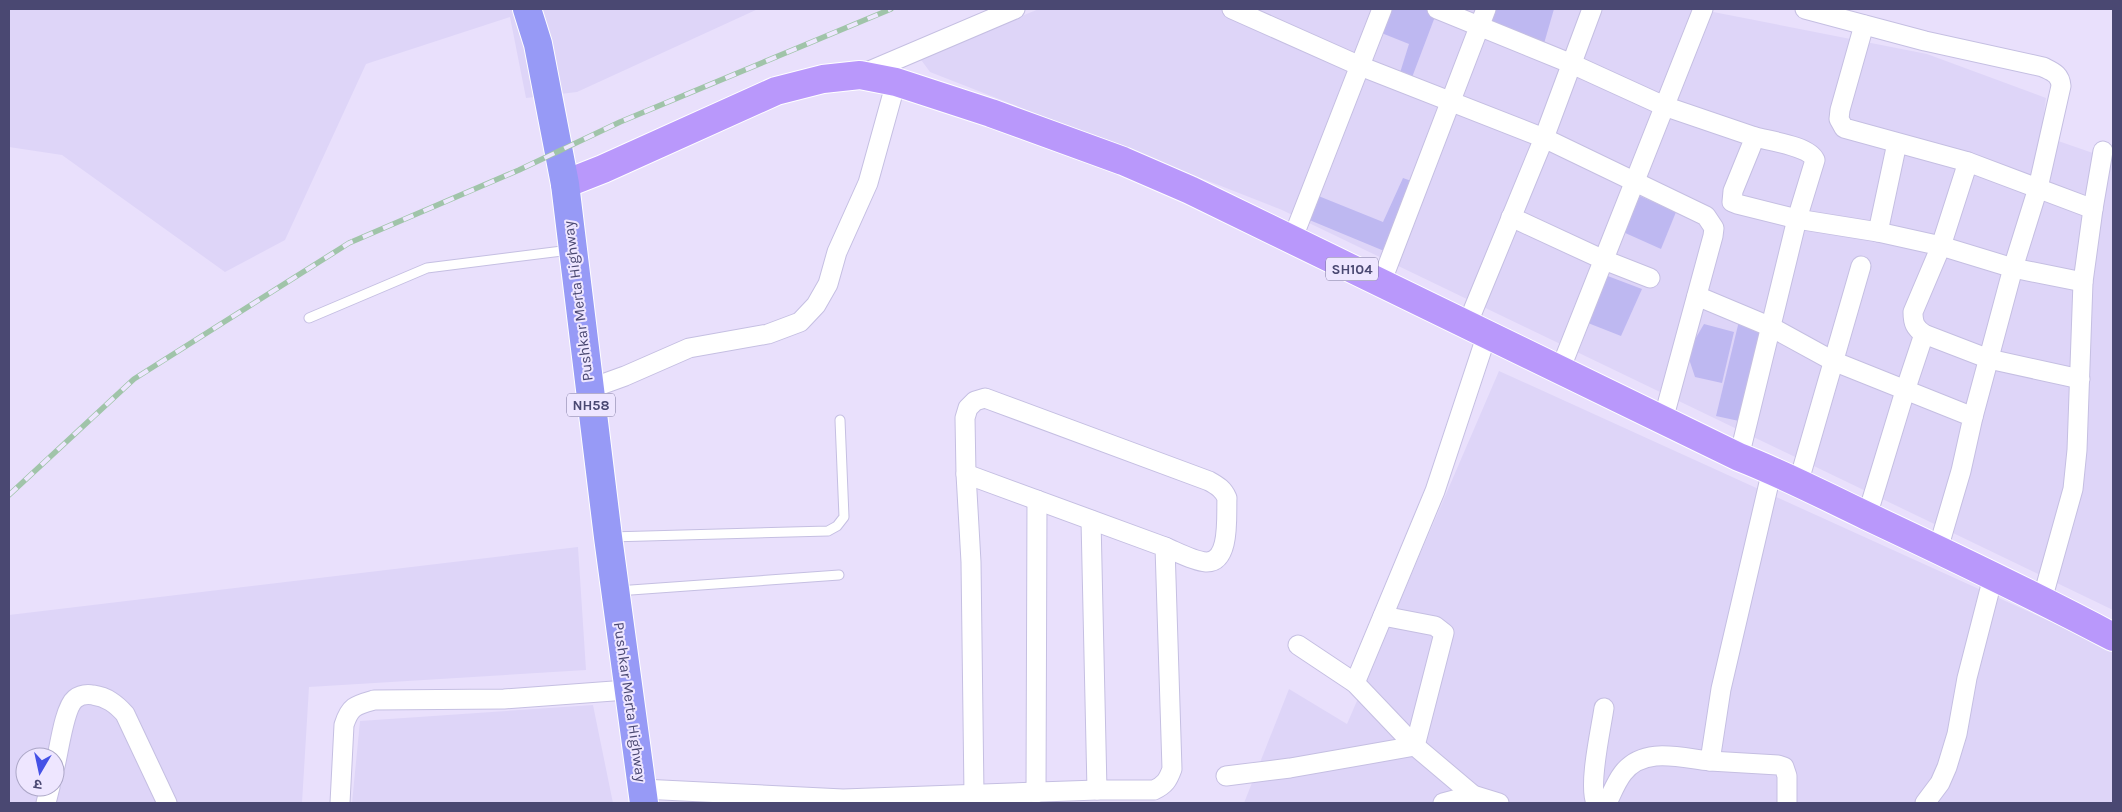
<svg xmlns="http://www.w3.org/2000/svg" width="2122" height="812" font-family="Karla,'Noto Sans Devanagari',sans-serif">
<rect width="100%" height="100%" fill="#e9e0fc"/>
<g fill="#ded5f8" fill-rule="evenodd">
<polygon points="9,9 758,9 577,92 526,98 510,17 366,64 285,240 225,272 62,155 9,147"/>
<polygon points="1039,9 1698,9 1927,54 2046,98 2041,135 2113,160 2113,610 1282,210 930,72 919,57"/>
<polygon points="1499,371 2113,650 2113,803 1244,803 1289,689 1347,724"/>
<path d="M578,547L586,670L309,687L302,803H9V615ZM25,757H55V787H25Z"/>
<polygon points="593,705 613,803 352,803 360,721"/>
</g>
<g fill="#beb8f1">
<polygon points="1388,9 1425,9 1436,14 1411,80 1399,76 1409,44 1379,32"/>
<polygon points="1496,9 1554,9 1543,47 1488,30"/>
<polygon points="1403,178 1417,183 1389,253 1307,219 1316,195 1383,222"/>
<polygon points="1640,196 1676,212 1661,249 1623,232"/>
<polygon points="1605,275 1642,289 1621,336 1588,323"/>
<polygon points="1739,321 1767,327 1739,421 1716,416"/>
<polygon points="1704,324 1734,332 1722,383 1695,377 1687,353"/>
</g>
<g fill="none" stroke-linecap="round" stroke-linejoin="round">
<defs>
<g id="lane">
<polyline points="309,318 427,268 570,250"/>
<polyline points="610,537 828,531 837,526 844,517 840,420"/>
<polyline points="617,591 839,575"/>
</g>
<g id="street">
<polyline points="1232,9 1360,66 1544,138 1706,216 1714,228 1713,236 1663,420"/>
<polyline points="1437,9 1572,64 1664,106 1755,137 1733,191 1732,202 1737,204 1797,219 1878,232 1941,246 2013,268 2083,282"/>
<path d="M1805,9L1925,41L2043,67C2053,72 2060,74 2061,86L2038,188L2013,268L1973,417"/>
<polyline points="1864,25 1840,110 1839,119 1844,128 1968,162 2093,209"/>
<polyline points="860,75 1015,9"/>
<path d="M1968,162L1941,246L1913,312C1913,323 1915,328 1924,334L1989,359L2080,379"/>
<polyline points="1511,217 1604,260 1650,278"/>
<polyline points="1878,232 1897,143"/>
<polyline points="1292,240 1382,9"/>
<polyline points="1381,283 1486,9"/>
<polyline points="1697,296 1771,327 1833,361 1973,417 1961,471 1938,549"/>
<polyline points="1467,325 1544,138 1592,9"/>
<polyline points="1560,370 1703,9"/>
<polyline points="589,389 625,376 689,348 768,334 800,322 816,305 828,284 837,252 868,183 896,82"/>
<path d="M1739,457L1797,219L1815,160C1809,146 1770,141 1755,137"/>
<polyline points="1798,484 1861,266"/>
<polyline points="1867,516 1905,391 1924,334"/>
<polyline points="1091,520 1097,790"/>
<polyline points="2042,600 2073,489 2077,450 2083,282 2093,209 2103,151"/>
<polyline points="1298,645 1355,683 1415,746 1473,795 1499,803"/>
<polyline points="1355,683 1435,491 1487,334"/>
<polyline points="1710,761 1778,765 1784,767 1787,776 1787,803"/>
<path d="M55,766C59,751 64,708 75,699C80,695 87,694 93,695C107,697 116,704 125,714L167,803"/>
<polyline points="1226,776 1290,768 1415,746 1444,633 1435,626 1383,616"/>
<path d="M642,789L843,799L1097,790H1154C1165,785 1168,780 1172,769L1165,547L966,474"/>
<polyline points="1036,793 1037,500"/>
<path d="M974,795L971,562L966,474L965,418L968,408L975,401L985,398L1209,481C1218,486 1223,489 1227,498C1226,515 1231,563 1206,562C1193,561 1177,552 1165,547"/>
<polyline points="46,803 50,787"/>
<path d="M340,803L344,725C350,706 356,705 374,700L504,699L627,690"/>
<polyline points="1443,803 1473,795"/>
<path d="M1596,803C1588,785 1601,729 1604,708"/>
<path d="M1607,803C1612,793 1616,782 1623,773C1644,746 1681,758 1710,761L1721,689L1772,470"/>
<polyline points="1925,803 1940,783 1947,767 1957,734 1967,678 1993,577"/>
</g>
<path id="primary" d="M565,184L603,169L776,91L823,79L860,75L896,82L991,113L1123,161L1190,190L1739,457C1783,474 1825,496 1867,516C1950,555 2032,594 2113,637"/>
<polyline id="highway" points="527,9 538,44 565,184 608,537 644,803"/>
</defs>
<use href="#lane" stroke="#c5bfe2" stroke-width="11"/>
<use href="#street" stroke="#c5bfe2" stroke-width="21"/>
<use href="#primary" stroke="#fff" stroke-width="30"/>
<use href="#highway" stroke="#fff" stroke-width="30"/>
<use href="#lane" stroke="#fff" stroke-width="9"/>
<use href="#street" stroke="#fff" stroke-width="19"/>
<use href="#primary" stroke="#b998fb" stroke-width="28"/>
<use href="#highway" stroke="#979af6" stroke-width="28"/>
<defs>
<polyline id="rail" points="9,495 134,379 349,243 519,170 620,122 891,9"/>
</defs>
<use href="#rail" stroke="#a0c4a9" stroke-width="5.5"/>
<use href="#rail" stroke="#eee6ff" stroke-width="4" stroke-dasharray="11" stroke-linecap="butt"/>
</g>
<g text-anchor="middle" stroke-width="4" stroke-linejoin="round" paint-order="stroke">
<g fill="#eee6ff" stroke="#7b779c" stroke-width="1">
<rect x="1326" y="257.5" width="52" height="23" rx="4"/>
<rect x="567" y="393.5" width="48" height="23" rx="4"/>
</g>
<g font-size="14" font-weight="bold" fill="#4a4872">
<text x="1352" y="274">SH104</text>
<text x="591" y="410">NH58</text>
</g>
<g font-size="15" fill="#4a4872" stroke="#eee6ff">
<text transform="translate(578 301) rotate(-97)" y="5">Pushkar Merta Highway</text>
<text transform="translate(630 702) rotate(82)" y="5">Pushkar Merta Highway</text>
</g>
</g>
<rect width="2122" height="812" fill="none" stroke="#4a4872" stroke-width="20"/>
<g transform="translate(40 772) rotate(189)"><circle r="24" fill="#eee6ff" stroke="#aca7c7"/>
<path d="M0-4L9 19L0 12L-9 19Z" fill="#4551e6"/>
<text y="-8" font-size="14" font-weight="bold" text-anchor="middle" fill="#4a4872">उ</text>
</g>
</svg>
